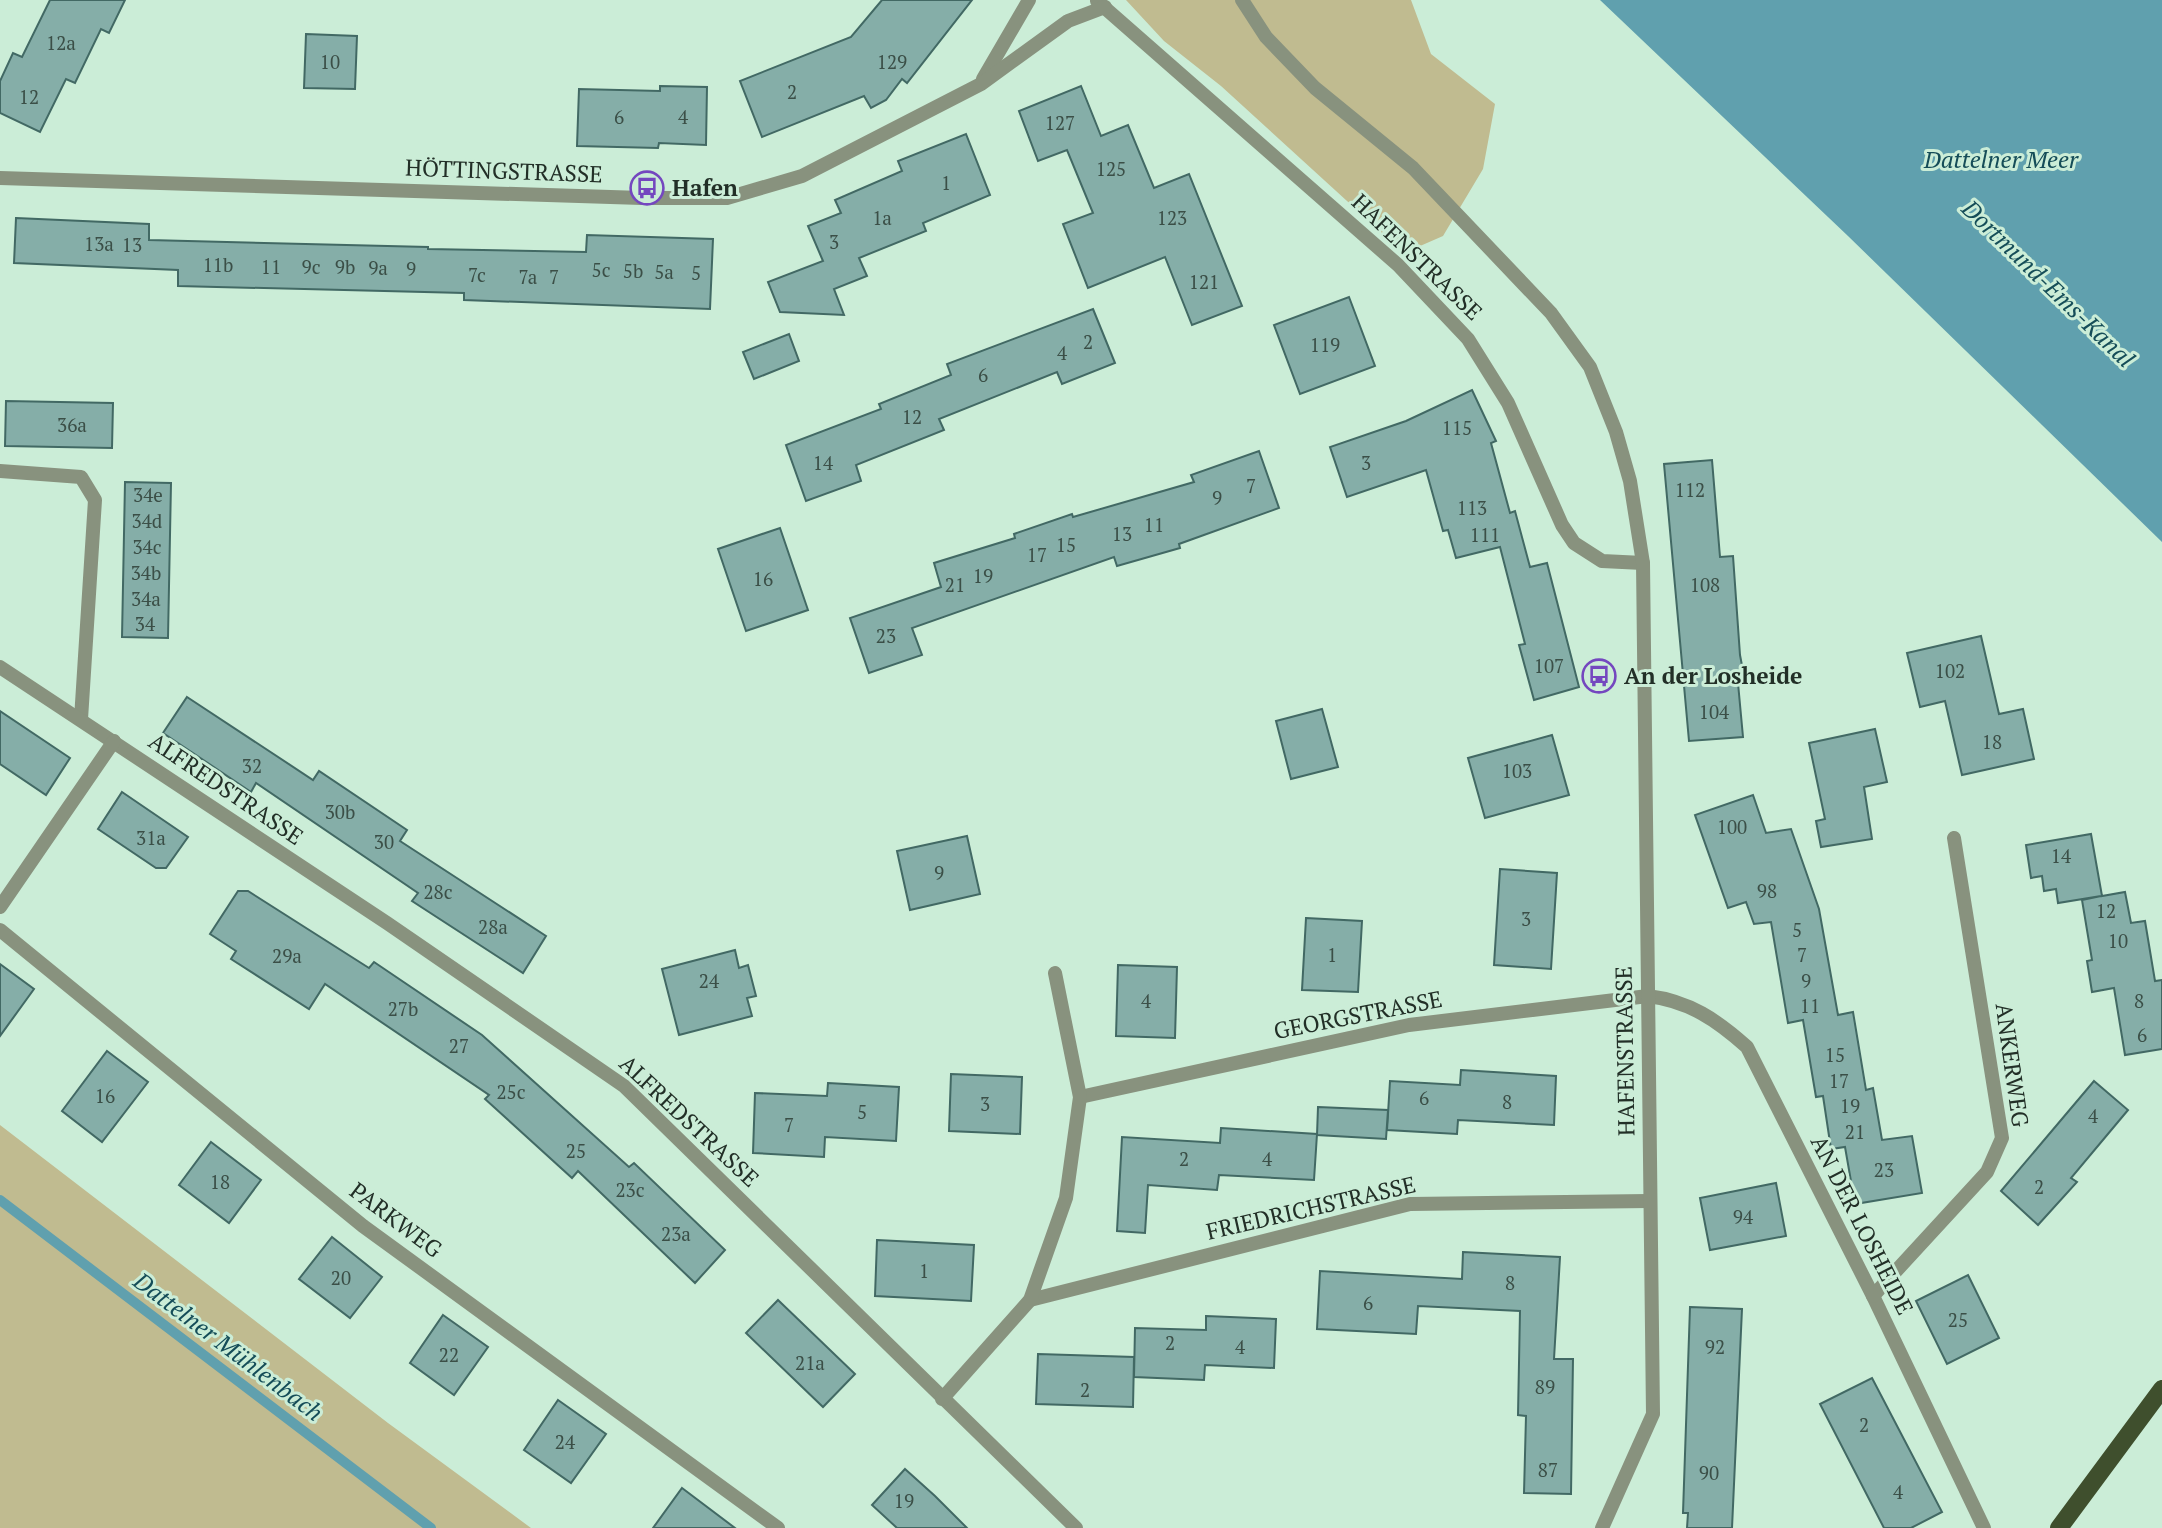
<svg xmlns="http://www.w3.org/2000/svg" width="2162" height="1528" font-family="'PT Serif',serif">
<rect width="100%" height="100%" fill="#cbedd7"/>
<g fill="#c0bb90">
<polygon points="1126,0 1411,0 1431,54 1495,104 1483,169 1443,236 1404,253 1221,86 1164,41"/>
<polygon points="0,1125 388,1423 531,1528 0,1528"/>
</g>
<polygon fill="#60a0ae" points="1600,0 2162,0 2162,542 1848,236"/>
<g fill="none" stroke-linecap="round" stroke-linejoin="round">
<polyline stroke="#60a0ae" stroke-width="10" points="0,1200 431,1528"/>
</g>
<g fill="#85aea8" stroke="#426964" stroke-width="2">
<polygon points="50,0 125,0 109,33 101,29 75,83 66,79 40,132 0,113 0,81 13,53 22,57"/>
<polygon points="882,0 972,0 907,83 902,79 886,100 871,108 864,96 762,137 740,81 851,37"/>
<polygon points="306,34 357,36 355,89 304,88"/>
<polygon points="660,86 707,87 706,145 659,143 658,148 577,146 579,89 660,91"/>
<polygon points="1081,86 1101,136 1128,125 1154,188 1189,174 1242,306 1192,325 1165,257 1088,288 1063,224 1093,213 1067,150 1038,161 1019,111"/>
<polygon points="966,134 990,195 923,223 926,231 859,258 867,276 834,289 844,315 780,312 768,282 823,261 808,226 841,213 835,200 902,171 898,161"/>
<polygon points="16,218 149,224 149,240 428,247 428,249 586,252 587,235 713,239 710,309 464,300 464,293 178,286 178,270 14,263"/>
<polygon points="1349,297 1375,366 1300,394 1274,325"/>
<polygon points="1093,309 1115,363 1062,384 1057,372 939,419 944,430 856,465 861,481 806,501 786,445 881,409 879,404 951,375 947,364"/>
<polygon points="789,334 799,361 754,379 743,352"/>
<polygon points="1472,390 1496,441 1491,443 1510,513 1515,511 1530,567 1547,563 1579,687 1534,700 1519,645 1525,644 1500,547 1456,558 1448,530 1443,531 1426,470 1347,497 1330,447 1406,421"/>
<polygon points="6,401 113,403 112,448 5,446"/>
<polygon points="1259,451 1279,508 1179,544 1180,548 1117,566 1114,557 912,628 922,655 869,673 850,618 941,587 934,563 1015,538 1014,534 1072,514 1073,517 1194,482 1191,475"/>
<polygon points="1712,460 1720,557 1733,556 1740,655 1745,681 1738,683 1743,737 1689,741 1664,464"/>
<polygon points="125,482 171,483 168,638 122,637"/>
<polygon points="780,528 808,610 746,631 718,549"/>
<polygon points="1981,636 1999,714 2023,709 2034,759 1962,775 1945,701 1920,707 1907,653"/>
<polygon points="187,697 313,780 319,771 407,830 400,841 546,936 523,973 412,901 418,893 256,783 251,792 163,733"/>
<polygon points="1322,709 1338,767 1291,779 1276,721"/>
<polygon points="0,711 70,758 46,795 0,764"/>
<polygon points="1875,729 1887,782 1864,787 1872,839 1821,847 1816,821 1825,819 1809,743"/>
<polygon points="1552,735 1569,795 1485,818 1468,758"/>
<polygon points="122,792 188,837 166,868 156,868 98,829"/>
<polygon points="1753,795 1766,833 1791,829 1819,909 1838,1015 1853,1012 1866,1090 1873,1088 1882,1140 1912,1136 1922,1193 1855,1204 1845,1147 1831,1149 1823,1096 1816,1097 1803,1020 1788,1023 1771,922 1754,924 1746,902 1728,908 1695,815"/>
<polygon points="2091,834 2102,896 2125,892 2131,923 2145,921 2155,981 2162,980 2162,1049 2125,1055 2114,988 2092,992 2087,961 2092,960 2082,900 2101,896 2058,903 2056,889 2044,891 2042,876 2031,878 2026,845"/>
<polygon points="967,836 980,894 910,910 897,851"/>
<polygon points="1500,869 1557,873 1551,969 1494,965"/>
<polygon points="238,891 248,891 369,968 374,962 482,1035 629,1167 634,1163 725,1250 695,1283 578,1171 572,1178 485,1099 489,1095 325,984 309,1009 231,959 236,951 210,934"/>
<polygon points="1306,918 1362,921 1358,992 1302,990"/>
<polygon points="735,950 739,968 748,965 756,996 747,998 752,1016 679,1035 662,969"/>
<polygon points="0,964 34,989 0,1036"/>
<polygon points="1118,965 1177,967 1175,1038 1116,1036"/>
<polygon points="107,1051 148,1082 102,1142 62,1111"/>
<polygon points="1461,1070 1556,1076 1554,1125 1458,1120 1457,1134 1387,1130 1390,1081 1460,1085"/>
<polygon points="951,1074 1022,1077 1020,1134 949,1131"/>
<polygon points="2094,1081 2128,1110 2071,1178 2077,1182 2038,1225 2001,1191"/>
<polygon points="828,1083 899,1087 896,1141 825,1137 824,1157 753,1153 755,1093 827,1096"/>
<polygon points="1318,1107 1388,1110 1386,1139 1317,1135"/>
<polygon points="1221,1128 1317,1134 1314,1180 1219,1175 1217,1190 1148,1185 1145,1233 1117,1231 1122,1137 1220,1143"/>
<polygon points="211,1142 261,1180 229,1223 179,1185"/>
<polygon points="1776,1183 1786,1236 1710,1250 1700,1198"/>
<polygon points="332,1237 382,1277 350,1318 299,1279"/>
<polygon points="877,1240 974,1245 971,1301 875,1296"/>
<polygon points="1463,1252 1560,1257 1554,1359 1573,1359 1571,1494 1524,1493 1526,1416 1518,1415 1520,1311 1418,1306 1416,1334 1317,1329 1320,1271 1462,1279"/>
<polygon points="1968,1275 1999,1338 1947,1364 1916,1301"/>
<polygon points="778,1300 855,1374 823,1407 746,1333"/>
<polygon points="1690,1307 1742,1309 1732,1528 1687,1528 1688,1513 1683,1513"/>
<polygon points="443,1315 488,1347 454,1395 410,1363"/>
<polygon points="1206,1316 1276,1319 1274,1368 1205,1365 1204,1380 1134,1377 1135,1328 1206,1330"/>
<polygon points="1038,1354 1134,1357 1133,1407 1036,1404"/>
<polygon points="1872,1378 1942,1512 1911,1528 1884,1528 1820,1404"/>
<polygon points="558,1400 606,1434 571,1483 524,1450"/>
<polygon points="905,1469 935,1496 967,1528 897,1528 872,1505"/>
<polygon points="682,1488 735,1528 653,1528"/>
</g>
<g fill="none" stroke-linecap="round" stroke-linejoin="round">
<g stroke="#88927e" stroke-width="14">
<polyline points="1097,1 1398,265 1468,339 1508,403 1562,525 1574,543 1602,561 1643,563"/>
<polyline points="983,79 1029,0"/>
<polyline points="0,178 642,198 727,198 802,176 981,84 1068,21 1105,7"/>
<polyline points="0,471 81,477 95,500 81,719"/>
<polyline points="0,667 387,923 624,1086 1076,1528"/>
<polyline points="0,907 114,741"/>
<polyline points="0,930 363,1226 778,1528"/>
<path d="M1080,1097L1409,1025L1648,996C1689,1001 1717,1020 1747,1047L1873,1296L1984,1528"/>
<polyline points="1873,1296 1987,1172 2002,1138 1954,838"/>
<polyline points="1030,1300 1410,1204 1649,1201"/>
<polyline points="942,1399 1030,1300 1066,1198 1080,1097 1055,973"/>
</g>
<polyline stroke="#88927e" stroke-width="14" points="1242,0 1266,37 1315,88 1413,168 1551,313 1590,367 1616,432 1630,481 1643,563 1653,1414 1602,1528"/>
<polyline stroke="#3f4f2d" stroke-width="18" points="2059,1528 2162,1389"/>
</g>
<defs>
<symbol id="bus-ring" viewBox="-11 -11 22 22"><circle r="9.5" fill="#cbedd7" stroke="#7447bf" stroke-width="1.5"/><path d="M-5-6H5V4H4V6H2V4H-2V6H-4V4H-5ZM-3.5-4V0h7V-4ZM-3.5 1.2v1.5H-2V1.2ZM2 1.2v1.5H3.5V1.2Z" fill="#7447bf"/></symbol>
</defs>
<g fill-rule="evenodd">
<use href="#bus-ring" x="628" y="169" width="38" height="38"/>
<use href="#bus-ring" x="1580" y="657" width="38" height="38"/>
</g>
<g text-anchor="middle" stroke-width="6" stroke-linejoin="round" paint-order="stroke">
<g font-size="19" fill="#3b4f47">
<text x="61" y="50">12a</text>
<text x="330" y="69">10</text>
<text x="892" y="69">129</text>
<text x="792" y="99">2</text>
<text x="29" y="104">12</text>
<text x="619" y="124">6</text>
<text x="683" y="124">4</text>
<text x="1060" y="130">127</text>
<text x="1111" y="176">125</text>
<text x="946" y="190">1</text>
<text x="882" y="225">1a</text>
<text x="1172" y="225">123</text>
<text x="834" y="249">3</text>
<text x="99" y="251">13a</text>
<text x="132" y="252">13</text>
<text x="218" y="272">11b</text>
<text x="271" y="274">11</text>
<text x="311" y="274">9c</text>
<text x="345" y="274">9b</text>
<text x="378" y="275">9a</text>
<text x="411" y="276">9</text>
<text x="601" y="277">5c</text>
<text x="633" y="278">5b</text>
<text x="664" y="279">5a</text>
<text x="696" y="280">5</text>
<text x="477" y="282">7c</text>
<text x="528" y="284">7a</text>
<text x="554" y="284">7</text>
<text x="1204" y="289">121</text>
<text x="1088" y="349">2</text>
<text x="1325" y="352">119</text>
<text x="1062" y="360">4</text>
<text x="983" y="382">6</text>
<text x="912" y="424">12</text>
<text x="72" y="432">36a</text>
<text x="1457" y="435">115</text>
<text x="823" y="470">14</text>
<text x="1366" y="470">3</text>
<text x="1251" y="493">7</text>
<text x="1690" y="497">112</text>
<text x="148" y="502">34e</text>
<text x="1217" y="505">9</text>
<text x="1472" y="515">113</text>
<text x="147" y="528">34d</text>
<text x="1154" y="532">11</text>
<text x="1122" y="541">13</text>
<text x="1485" y="542">111</text>
<text x="1066" y="552">15</text>
<text x="147" y="554">34c</text>
<text x="1037" y="562">17</text>
<text x="146" y="580">34b</text>
<text x="983" y="583">19</text>
<text x="763" y="586">16</text>
<text x="955" y="592">21</text>
<text x="1705" y="592">108</text>
<text x="146" y="606">34a</text>
<text x="145" y="631">34</text>
<text x="886" y="643">23</text>
<text x="1549" y="673">107</text>
<text x="1950" y="678">102</text>
<text x="1714" y="719">104</text>
<text x="1992" y="749">18</text>
<text x="252" y="773">32</text>
<text x="1517" y="778">103</text>
<text x="340" y="819">30b</text>
<text x="1732" y="834">100</text>
<text x="151" y="845">31a</text>
<text x="384" y="849">30</text>
<text x="2061" y="863">14</text>
<text x="939" y="880">9</text>
<text x="1767" y="898">98</text>
<text x="438" y="899">28c</text>
<text x="2106" y="918">12</text>
<text x="1526" y="926">3</text>
<text x="493" y="934">28a</text>
<text x="1797" y="937">5</text>
<text x="2118" y="948">10</text>
<text x="1332" y="962">1</text>
<text x="1802" y="962">7</text>
<text x="287" y="963">29a</text>
<text x="709" y="988">24</text>
<text x="1806" y="988">9</text>
<text x="1146" y="1008">4</text>
<text x="2139" y="1008">8</text>
<text x="1810" y="1013">11</text>
<text x="403" y="1016">27b</text>
<text x="2142" y="1042">6</text>
<text x="459" y="1053">27</text>
<text x="1835" y="1062">15</text>
<text x="1839" y="1088">17</text>
<text x="511" y="1099">25c</text>
<text x="105" y="1103">16</text>
<text x="1424" y="1105">6</text>
<text x="1507" y="1109">8</text>
<text x="985" y="1111">3</text>
<text x="1850" y="1113">19</text>
<text x="862" y="1119">5</text>
<text x="2093" y="1123">4</text>
<text x="789" y="1132">7</text>
<text x="1855" y="1139">21</text>
<text x="576" y="1158">25</text>
<text x="1184" y="1166">2</text>
<text x="1267" y="1166">4</text>
<text x="1884" y="1177">23</text>
<text x="220" y="1189">18</text>
<text x="2039" y="1194">2</text>
<text x="630" y="1197">23c</text>
<text x="1743" y="1224">94</text>
<text x="676" y="1241">23a</text>
<text x="924" y="1278">1</text>
<text x="341" y="1285">20</text>
<text x="1510" y="1290">8</text>
<text x="1368" y="1310">6</text>
<text x="1958" y="1327">25</text>
<text x="1170" y="1350">2</text>
<text x="1240" y="1354">4</text>
<text x="1715" y="1354">92</text>
<text x="449" y="1362">22</text>
<text x="810" y="1370">21a</text>
<text x="1545" y="1394">89</text>
<text x="1085" y="1397">2</text>
<text x="1864" y="1432">2</text>
<text x="565" y="1449">24</text>
<text x="1548" y="1477">87</text>
<text x="1709" y="1480">90</text>
<text x="1898" y="1499">4</text>
<text x="904" y="1508">19</text>
</g>
<g font-size="23" fill="#222f27" stroke="#cbedd7">
<text transform="translate(504 171) rotate(2)" y="8">HÖTTINGSTRASSE</text>
<text transform="translate(1417 257) rotate(44)" y="8">HAFENSTRASSE</text>
<text transform="translate(226 789) rotate(34)" y="8">ALFREDSTRASSE</text>
<text transform="translate(1358 1015) rotate(-11)" y="8">GEORGSTRASSE</text>
<text transform="translate(1625 1051) rotate(-91)" y="8">HAFENSTRASSE</text>
<text transform="translate(2012 1065) rotate(82)" y="8">ANKERWEG</text>
<text transform="translate(689 1121) rotate(43)" y="8">ALFREDSTRASSE</text>
<text transform="translate(1311 1208) rotate(-13)" y="8">FRIEDRICHSTRASSE</text>
<text transform="translate(396 1220) rotate(37)" y="8">PARKWEG</text>
<text transform="translate(1862 1225) rotate(63)" y="8">AN DER LOSHEIDE</text>
</g>
<g font-size="23" font-weight="bold" fill="#222f27" stroke="#cbedd7" text-anchor="start">
<text x="672" y="196">Hafen</text>
<text x="1624" y="684">An der Losheide</text>
</g>
<g font-size="24" font-style="italic" fill="#154d58" stroke="#cbedd7">
<text x="2001" y="168">Dattelner Meer</text>
<text transform="translate(2048 284) rotate(44)" y="8">Dortmund-Ems-Kanal</text>
<text transform="translate(228 1347) rotate(37)" y="8">Dattelner Mühlenbach</text>
</g>
</g>
</svg>
